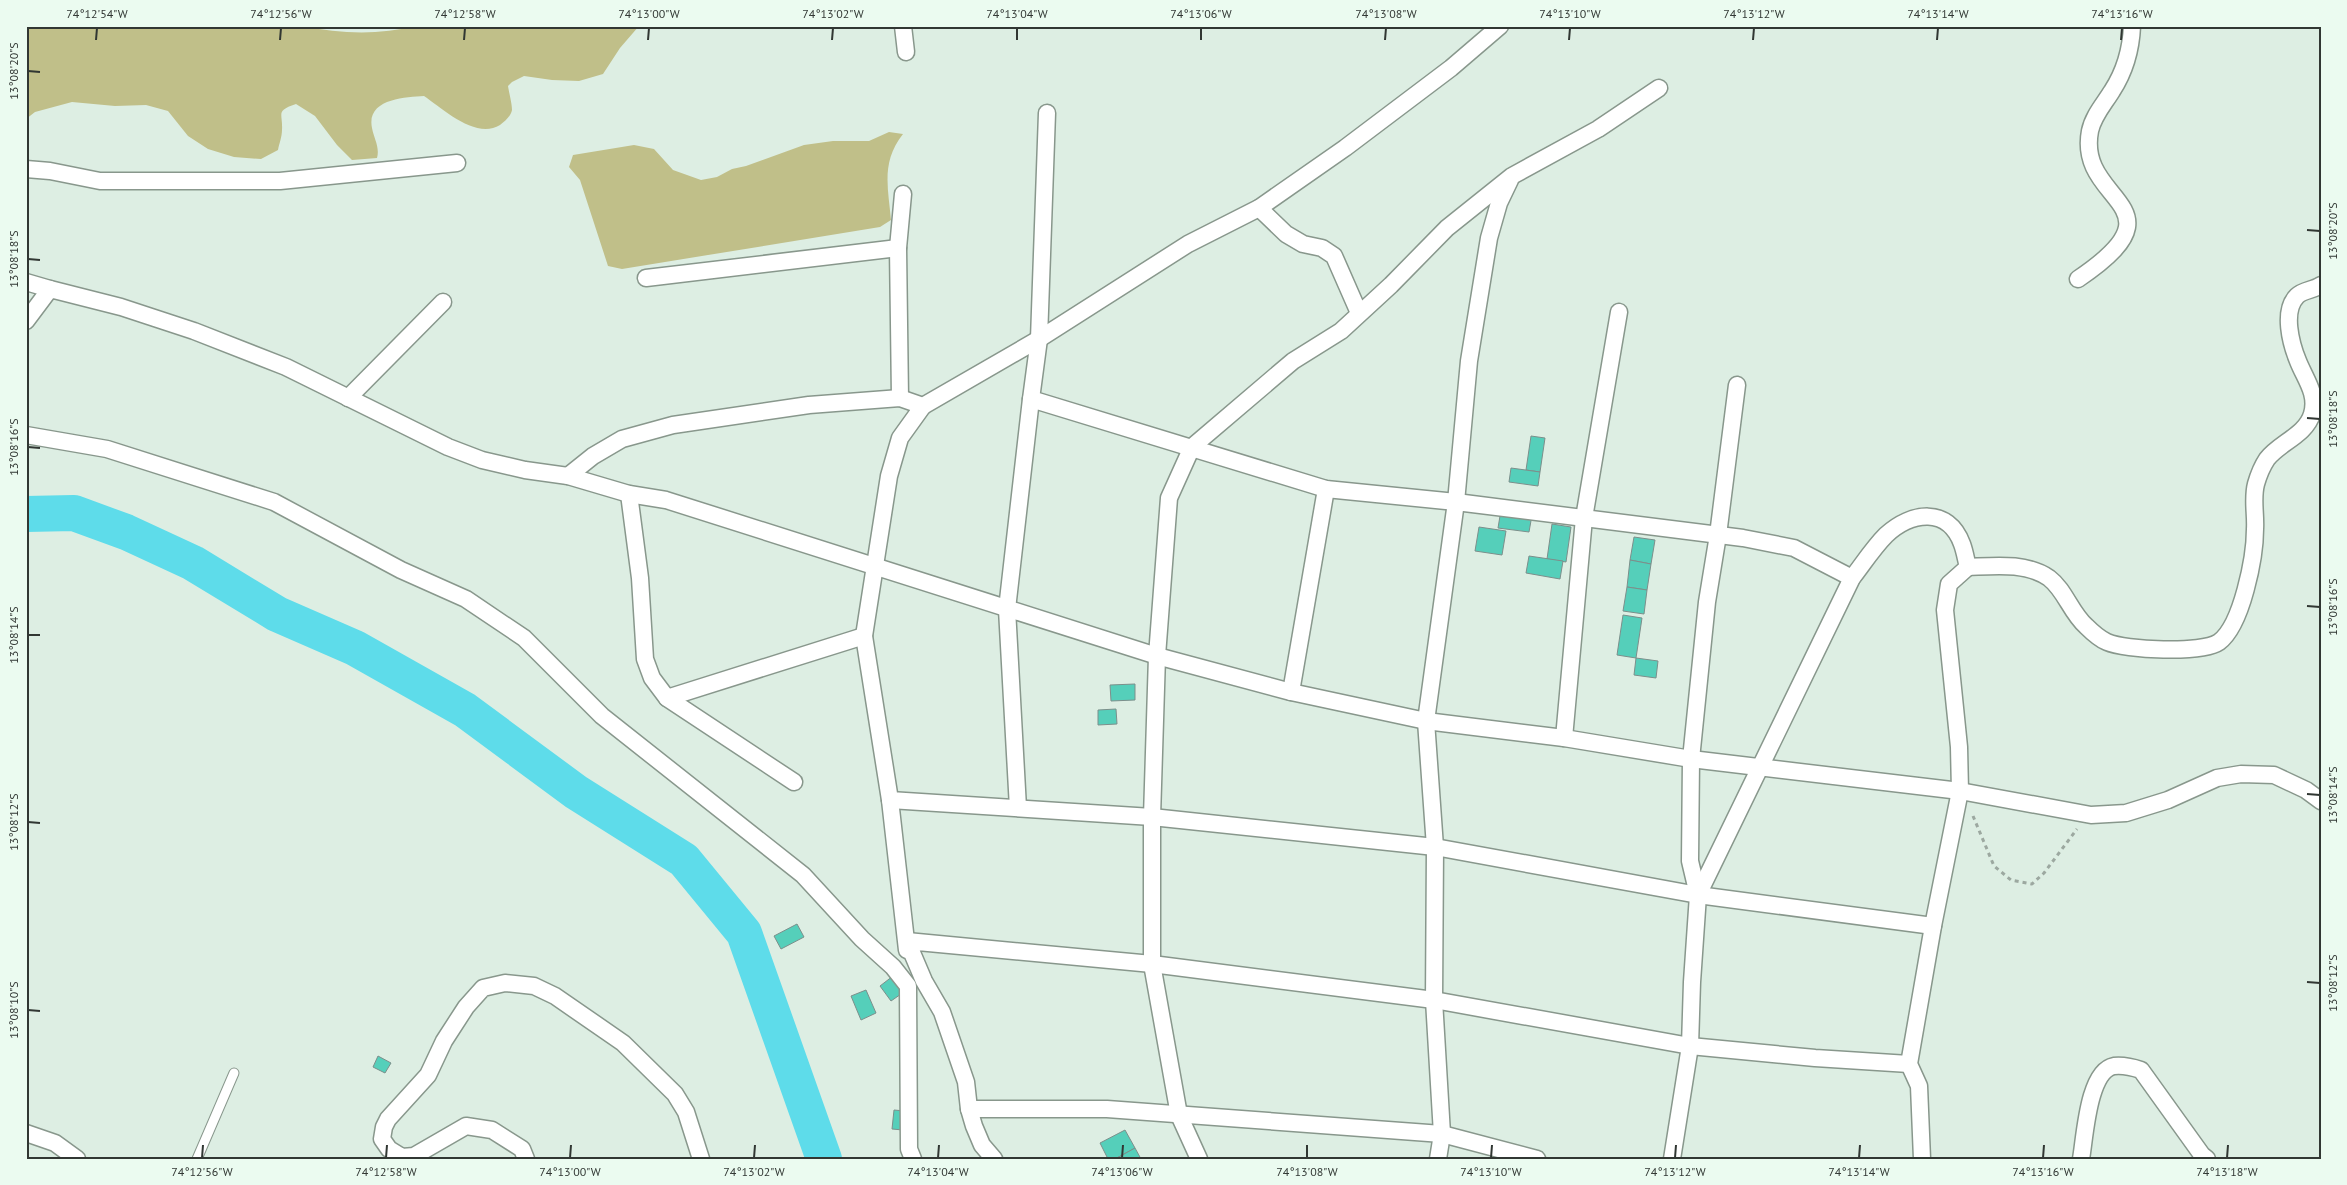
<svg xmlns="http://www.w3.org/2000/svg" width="2347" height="1185" font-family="'PT Sans',sans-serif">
<rect width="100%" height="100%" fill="#ddeee3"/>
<g fill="#c0bf89">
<path d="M26,26H302C342,34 378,35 417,26H639L620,48L603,74L579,81L552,80L524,76L512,82L508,86C509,93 512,103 512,110C511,116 505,121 500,125C476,140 443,109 424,96C405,97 366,99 372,128C374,139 380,147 377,158L352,160L337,145L315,116L296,104C275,111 283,113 282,130C282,137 279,144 278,150L261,159L234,157L208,149L188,136L168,111L146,105L115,106L72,102L35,112L26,119Z"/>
<path d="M889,132L903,134C881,162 888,187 891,220L880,227L622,269L608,266L580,180L569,167L573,155L634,145L654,149L673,170L701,180L717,177L732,169L746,166L804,145L833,141H869Z"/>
</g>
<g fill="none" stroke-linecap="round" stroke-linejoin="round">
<polyline stroke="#5edcea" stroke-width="36" points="26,514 74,513 126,532 193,563 277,614 355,648 465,710 576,792 684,860 744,933 824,1159"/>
</g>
<g fill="#55cfba" stroke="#7c8f8b">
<polygon points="1531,436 1545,438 1540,472 1526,470"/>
<polygon points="1511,468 1540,472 1538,486 1509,482"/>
<polygon points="1501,510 1532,515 1529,532 1498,528"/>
<polygon points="1552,524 1571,527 1566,562 1547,559"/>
<polygon points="1479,527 1506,531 1502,555 1475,551"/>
<polygon points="1634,537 1655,540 1651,564 1630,560"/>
<polygon points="1529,556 1563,561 1560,579 1526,573"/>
<polygon points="1630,560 1651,564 1647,590 1627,587"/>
<polygon points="1627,587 1647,590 1644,614 1623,611"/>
<polygon points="1623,615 1642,618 1636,658 1617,655"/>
<polygon points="1636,658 1658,661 1656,678 1634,675"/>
<polygon points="1135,684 1135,700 1111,701 1110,685"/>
<polygon points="1116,709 1117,724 1098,725 1098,710"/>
<polygon points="797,924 804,937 781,949 774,936"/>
<polygon points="893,976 904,992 891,1001 880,986"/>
<polygon points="866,990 876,1013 861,1020 851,996"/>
<polygon points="378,1056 391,1063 385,1073 373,1067"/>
<polygon points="894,1110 905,1111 903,1130 892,1129"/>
<polygon points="1125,1130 1135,1148 1115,1159 1108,1159 1100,1143"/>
<polygon points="1135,1148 1141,1159 1115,1159"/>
</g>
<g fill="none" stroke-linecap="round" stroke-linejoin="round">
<defs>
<polyline id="service" points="197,1159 234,1073"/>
<g id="minor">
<polyline points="903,26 906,52"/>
<polyline points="1047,113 1039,339 1031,399 1326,489 1456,502 1743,538 1794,548 1852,578"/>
<polyline points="26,169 50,171 100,181 280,181 457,163"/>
<polyline points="1259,208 1286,234 1303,244 1322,248 1334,256 1359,313"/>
<polyline points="646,278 898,248"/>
<path d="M2078,279C2189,204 2076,204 2090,131C2093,116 2104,104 2112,91C2125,71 2131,50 2132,26"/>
<polyline points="26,282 50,289"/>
<polyline points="26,321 50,289 121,307 194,331 286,367 448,447 482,460 525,470 568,476 629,494 666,500 1157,656 1291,692 1426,721 1564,738 1691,759 1960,791 2091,815 2126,813 2168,800 2217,778 2241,774 2274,775 2306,790 2321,801"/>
<polyline points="348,398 443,302"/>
<polyline points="900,398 898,248 903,194"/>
<polyline points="923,406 900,438 889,476 864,636 890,800 1152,817 1435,847 1698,895 1933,926"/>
<polyline points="26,435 107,449 274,502 401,570 466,599 524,638 602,716 803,875 862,939 893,967 908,986 909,1149 913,1159"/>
<polyline points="568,476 593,456 622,439 673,425 809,405 900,398 923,406 1039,339 1188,244 1259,208 1345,148 1451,68 1500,26"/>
<polyline points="629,494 640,578 645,659 652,678 667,698 794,782"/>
<path d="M1968,567C1994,566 2026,562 2049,578C2065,590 2071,613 2086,626C2091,631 2100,639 2107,642C2125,650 2202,654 2219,642C2242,625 2255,557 2255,529C2256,514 2252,499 2256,484C2258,477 2263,465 2267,459C2279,443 2306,435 2312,414C2318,394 2305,379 2298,361C2291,344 2282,311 2297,296C2303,290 2314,290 2321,285"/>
<polyline points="1291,692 1326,489"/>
<polyline points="667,698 864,636"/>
<polyline points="1564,738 1584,518 1619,312"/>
<polyline points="890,800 907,950"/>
<polyline points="1018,808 1007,609 1031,399"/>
<path d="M1698,895L1852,578C1863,564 1873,548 1886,535C1911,512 1948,506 1962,544C1965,552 1966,560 1968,567L1949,584L1945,610L1959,747L1960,791L1933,926L1909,1064L1919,1086L1922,1159"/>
<polyline points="969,1109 1107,1109 1442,1134 1537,1159"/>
<polyline points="26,1133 55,1143 77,1159"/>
<polyline points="526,1159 522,1149 492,1130 466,1126 414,1156 402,1157 389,1149 382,1139 384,1127 388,1119 428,1075 444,1041 466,1007 483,988 505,983 534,986 555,996 623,1043 675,1094 686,1112 701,1159"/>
<polyline points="994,1159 982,1145 974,1126 969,1109 966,1082 942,1012 924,981 907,941 1152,964 1434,1000 1690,1046 1815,1058 1909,1064"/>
<polyline points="1199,1159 1179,1115 1152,964 1152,817 1157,656 1169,498 1192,447 1293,361 1341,331 1391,285 1447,228 1512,176 1598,129 1659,88"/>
<polyline points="1438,1159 1442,1134 1434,1000 1435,847 1426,721 1456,502 1469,361 1489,238 1499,203 1510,180"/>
<polyline points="1672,1159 1690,1046 1692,982 1698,895 1690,861 1691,759 1707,602 1718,535 1737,385"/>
<path d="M2081,1159C2085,1137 2088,1071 2114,1066C2123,1065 2132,1067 2141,1070L2202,1155L2207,1159"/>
</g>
</defs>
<use href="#service" stroke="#88978c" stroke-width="11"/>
<use href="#minor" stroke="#88978c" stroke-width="19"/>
<polyline stroke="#9ca8a0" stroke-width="3" stroke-dasharray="4 4" stroke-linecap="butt" points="1973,816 1994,866 2011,880 2032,884 2044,873 2077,829"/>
<use href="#service" stroke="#fff" stroke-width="9"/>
<use href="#minor" stroke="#fff" stroke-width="16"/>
</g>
<path fill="none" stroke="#313733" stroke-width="2" d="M96,40L97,28M280,40L281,28M464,40L465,28M648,40L649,28M832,40L833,28M1017,40V28M1201,40V28M1385,40L1386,28M1569,40L1570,28M1753,40L1754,28M1937,40L1938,28M2121,40L2122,28M28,71L40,72M2307,230L2320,231M28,259L40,260M2307,418L2320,419M28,447L40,448M2307,606L2320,607M28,635H40M2307,794L2320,795M28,822L40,823M2307,982L2320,983M28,1010L40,1011M202,1158L203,1145M386,1158L387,1145M570,1158L571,1145M754,1158L755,1145M938,1158L939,1145M1122,1158L1123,1145M1307,1158V1145M1491,1158L1492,1145M1675,1158L1676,1145M1859,1158L1860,1145M2043,1158L2044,1145M2227,1158L2228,1145"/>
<rect width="2347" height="1185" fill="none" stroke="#ebfbf0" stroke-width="55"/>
<rect x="28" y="28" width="2292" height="1130" fill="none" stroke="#313733" stroke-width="2"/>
<g font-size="12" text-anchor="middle" fill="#313733">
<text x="97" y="18">74°12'54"W</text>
<text x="281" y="18">74°12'56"W</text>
<text x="465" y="18">74°12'58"W</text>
<text x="649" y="18">74°13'00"W</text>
<text x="833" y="18">74°13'02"W</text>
<text x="1017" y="18">74°13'04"W</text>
<text x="1201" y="18">74°13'06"W</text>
<text x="1386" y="18">74°13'08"W</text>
<text x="1570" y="18">74°13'10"W</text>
<text x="1754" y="18">74°13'12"W</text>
<text x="1938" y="18">74°13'14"W</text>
<text x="2122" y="18">74°13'16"W</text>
<text transform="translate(14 71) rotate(-90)" y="4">13°08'20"S</text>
<text transform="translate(2333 231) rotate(-90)" y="4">13°08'20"S</text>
<text transform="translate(14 259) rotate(-90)" y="4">13°08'18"S</text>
<text transform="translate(2333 419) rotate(-90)" y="4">13°08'18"S</text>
<text transform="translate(14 447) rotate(-90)" y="4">13°08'16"S</text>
<text transform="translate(2333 607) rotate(-90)" y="4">13°08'16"S</text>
<text transform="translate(14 635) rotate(-90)" y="4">13°08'14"S</text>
<text transform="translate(2333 795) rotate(-90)" y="4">13°08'14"S</text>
<text transform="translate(14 822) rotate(-90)" y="4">13°08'12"S</text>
<text transform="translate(2333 983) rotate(-90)" y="4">13°08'12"S</text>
<text transform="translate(14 1010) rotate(-90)" y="4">13°08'10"S</text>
<text x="202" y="1176">74°12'56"W</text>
<text x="386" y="1176">74°12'58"W</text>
<text x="570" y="1176">74°13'00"W</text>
<text x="754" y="1176">74°13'02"W</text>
<text x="938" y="1176">74°13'04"W</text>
<text x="1122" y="1176">74°13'06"W</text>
<text x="1307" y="1176">74°13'08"W</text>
<text x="1491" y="1176">74°13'10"W</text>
<text x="1675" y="1176">74°13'12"W</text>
<text x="1859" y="1176">74°13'14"W</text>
<text x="2043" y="1176">74°13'16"W</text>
<text x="2227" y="1176">74°13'18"W</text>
</g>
</svg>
